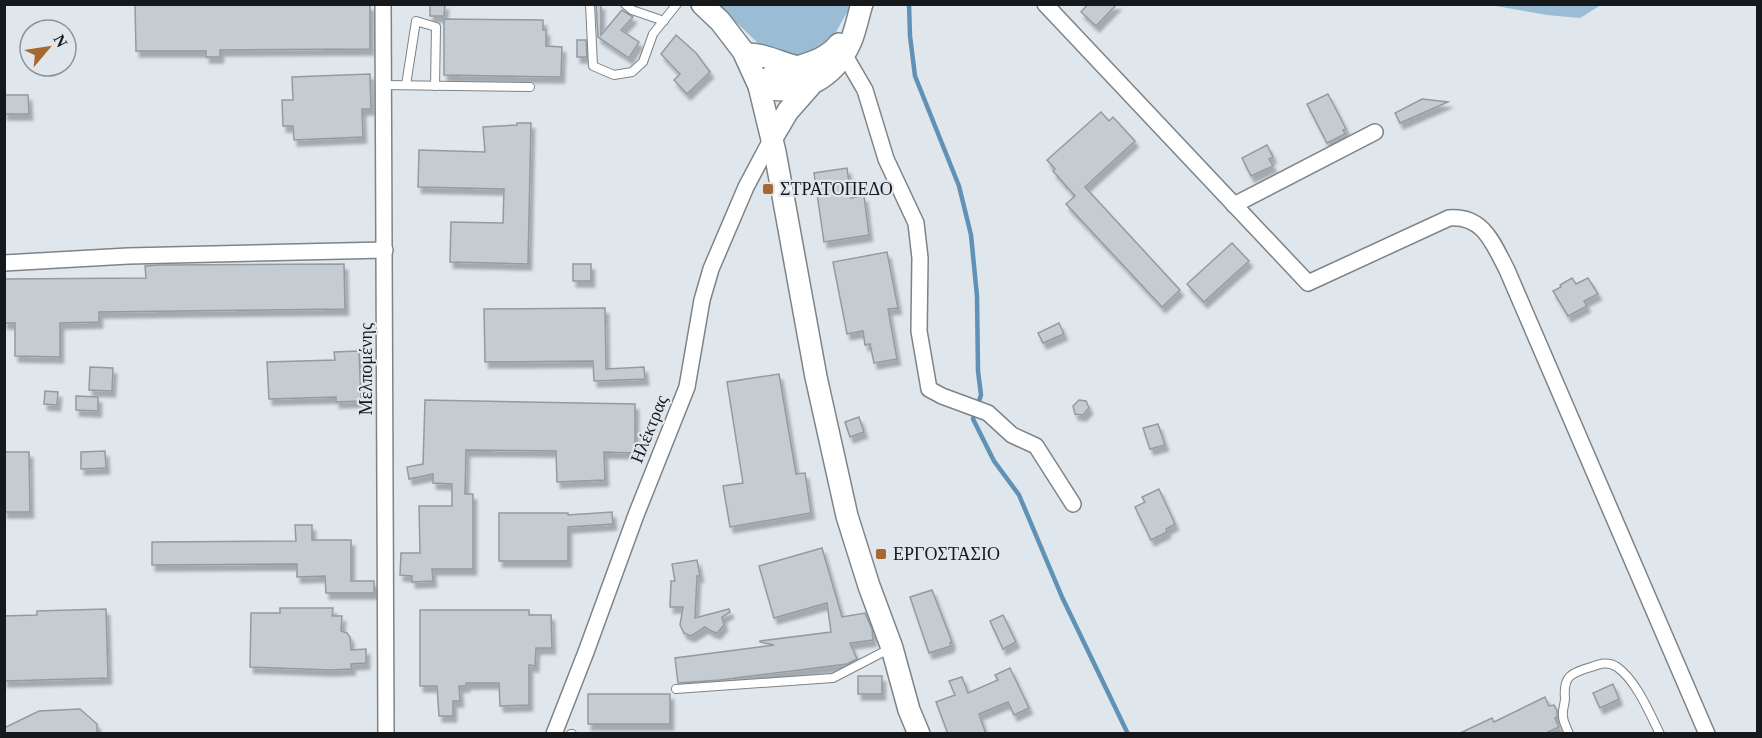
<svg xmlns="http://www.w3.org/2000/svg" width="1762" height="738" font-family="'Times New Roman',serif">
<defs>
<filter id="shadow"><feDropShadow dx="3.5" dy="6" stdDeviation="1.5" flood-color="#0004"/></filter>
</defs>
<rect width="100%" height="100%" fill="#dfe6ec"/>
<g fill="#9abcd5">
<polygon points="718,5 851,5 831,41 806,59 761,46"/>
<polygon points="1490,5 1601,5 1580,18 1547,15"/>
</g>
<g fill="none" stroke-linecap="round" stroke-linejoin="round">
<polyline stroke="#5f92b6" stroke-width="4.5" points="909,4 910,36 915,76 959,186 971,235 977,296 978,371 981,395 973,419 994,461 1019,495 1062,597 1128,734"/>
</g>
<g fill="#c4ccd1" stroke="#939ba0" stroke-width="1.5" filter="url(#shadow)">
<polygon points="135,4 370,5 370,49 220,50 220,57 206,57 206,51 136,51"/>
<polygon points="430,4 445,4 444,16 430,16"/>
<polygon points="596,4 601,4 601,35 622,10 633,17 621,30 639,42 629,58 598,37"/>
<polygon points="1088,4 1117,4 1096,26 1081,12"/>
<polygon points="444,19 543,20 543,30 546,30 546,46 562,47 561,77 444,75"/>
<polygon points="676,35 696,53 710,72 687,94 674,80 680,74 661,54"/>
<polygon points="577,40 586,40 587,57 577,57"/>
<polygon points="370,74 371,109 362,109 363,137 294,140 293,126 283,126 282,100 293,100 292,77"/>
<polygon points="1328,94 1346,129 1343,130 1345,134 1327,143 1307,104"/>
<polygon points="4,95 28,95 29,114 4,114"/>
<polygon points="1422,99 1448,102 1400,123 1395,113"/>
<polygon points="1101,112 1109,121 1113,117 1135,141 1085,187 1180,290 1162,307 1066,204 1075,196 1053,171 1055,169 1047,160"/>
<polygon points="517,123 531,123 528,264 450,262 451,222 503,223 504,189 418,187 419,150 485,152 483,127 517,125"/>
<polygon points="1267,145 1273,157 1269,159 1273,166 1251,176 1242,158"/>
<polygon points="847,168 851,198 864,196 869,235 824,242 814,173"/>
<polygon points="1232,243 1249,261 1204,302 1187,284"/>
<polygon points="887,252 898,308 888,309 897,359 874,363 870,344 865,345 863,331 847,334 833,262"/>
<polygon points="344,264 345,309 99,312 99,322 60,323 60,357 15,356 15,323 4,323 4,279 146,278 145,266 159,265"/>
<rect x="573" y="264" width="18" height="17"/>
<polygon points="1572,278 1576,284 1588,278 1598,294 1584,301 1587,306 1568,316 1553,291 1561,287 1560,285"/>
<polygon points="605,308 606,369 644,367 645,379 594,381 593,361 485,362 484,309"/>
<polygon points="1059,323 1064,334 1043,343 1038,333"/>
<polygon points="359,351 361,401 336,402 336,397 269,399 267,362 335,360 334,352"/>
<polygon points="90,367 113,368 112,391 89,390"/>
<polygon points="779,374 796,474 805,473 811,513 730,527 723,486 743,483 727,382"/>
<polygon points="45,391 58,392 57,405 44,404"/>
<polygon points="76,396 98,397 98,411 76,410"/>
<polygon points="425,400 635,404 635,453 604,452 605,480 557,482 556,451 466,450 465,494 473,494 473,569 432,569 433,581 412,582 412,576 400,575 401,553 420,553 419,506 452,506 452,484 433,483 433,474 409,479 407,467 423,464"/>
<polygon points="1079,400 1086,401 1089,408 1083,415 1075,414 1073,406"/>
<polygon points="859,417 864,432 850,437 845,422"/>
<polygon points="1158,424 1165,445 1150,449 1143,428"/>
<polygon points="105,451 106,468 81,469 81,452"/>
<polygon points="4,452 29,452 30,512 4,512"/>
<polygon points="1159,489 1175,524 1166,529 1167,532 1151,540 1135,507 1145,502 1142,497"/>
<polygon points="612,512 613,524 568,527 568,561 499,561 499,513 568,513 568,515"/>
<polygon points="295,525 312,525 312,540 351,540 351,581 374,581 374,593 326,593 325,576 297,577 297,564 152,565 152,542 296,541"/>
<polygon points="822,548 842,617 865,613 872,629 873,640 850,643 857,659 847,664 720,680 678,683 675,658 774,645 760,642 760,641 831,632 827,603 774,618 759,566"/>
<polygon points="697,560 700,576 697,576 695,618 729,609 730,612 722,617 724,625 717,633 711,631 705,627 691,636 684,633 680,625 683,607 670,607 671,581 675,581 672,564"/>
<polygon points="932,590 952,642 950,643 951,646 929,653 910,597"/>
<polygon points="280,608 333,608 332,616 342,616 341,631 347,633 350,637 351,650 366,649 366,663 351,664 352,669 331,670 250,667 251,613 280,613"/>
<polygon points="106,609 108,678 4,681 4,616 37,615 37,611"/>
<polygon points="420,610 529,610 529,615 551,615 552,648 536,648 535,666 529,665 529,705 500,706 499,683 466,683 466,686 459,686 460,701 453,701 453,716 439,716 437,686 420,686"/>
<polygon points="1003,615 1016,642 1003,649 990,621"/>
<polygon points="1010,668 1029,708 1014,715 1008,702 979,714 986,734 948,734 936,702 955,695 949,681 962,677 968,693 998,680 995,675"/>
<rect x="858" y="676" width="24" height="18"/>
<polygon points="1613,684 1619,699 1600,708 1593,693"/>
<rect x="588" y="694" width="82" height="30"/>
<polygon points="1545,697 1549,706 1554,705 1557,710 1557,717 1555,718 1559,727 1544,734 1458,734 1492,718 1494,722"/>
<polygon points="80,709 97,724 97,734 4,734 4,728 39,711"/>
</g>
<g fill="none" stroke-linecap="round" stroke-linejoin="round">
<defs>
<g id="lane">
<polyline points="590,4 593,66 614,75 632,72 643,62 653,34 677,4"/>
<polyline points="625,4 632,10 664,21"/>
<polyline points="384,85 530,87"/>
<polyline points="406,85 416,21 436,27 435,86"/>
<polyline points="676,689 833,678 889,649"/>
<polyline points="571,734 572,734"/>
<path d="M1569,734C1567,728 1563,722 1563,716C1562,710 1565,704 1565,698C1563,676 1571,673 1591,667C1600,664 1608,661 1617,667C1636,680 1650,714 1660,734"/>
</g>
<g id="street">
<polyline points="383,4 386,734"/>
<path d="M1045,4L1308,283L1449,218C1483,215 1493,243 1507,270L1707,734"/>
<polyline points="844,54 865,90 886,159 916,223 920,258 919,331 929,389 942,396 988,413 1012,435 1036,446 1073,504"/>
<polyline points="1234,205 1375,132"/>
<polyline points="4,263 128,256 385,250"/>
<polyline points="554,734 586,652 636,515 687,387 702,300 711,269 746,187 772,138"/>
</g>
<g id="secondary">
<polyline points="702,4 720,21 743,51 759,86 775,152 816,377 847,516 869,586 892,648 909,710 919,734"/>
<path d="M746,55C759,51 784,65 799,67"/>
<path d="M759,86C799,99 835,78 851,41C856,29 858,16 862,4"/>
<path d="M759,86C780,63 817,71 839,44"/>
<polyline points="772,138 788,111 810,86"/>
</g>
</defs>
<use href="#lane" stroke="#7d8489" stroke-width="10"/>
<use href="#street" stroke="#7d8489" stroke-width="18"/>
<use href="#secondary" stroke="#7d8489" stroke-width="24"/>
<use href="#lane" stroke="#fff" stroke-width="8"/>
<use href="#street" stroke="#fff" stroke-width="15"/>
<use href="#secondary" stroke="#fff" stroke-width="21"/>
</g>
<g fill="#a7682f" stroke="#dfe6ec" stroke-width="2">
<rect x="762" y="183" width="12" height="12" rx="3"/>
<rect x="875" y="548" width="12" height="12" rx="3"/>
</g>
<g text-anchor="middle" stroke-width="4.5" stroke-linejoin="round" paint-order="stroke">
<g font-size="18" fill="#16191b" stroke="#dfe6ec" text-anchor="start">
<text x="780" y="195">ΣΤΡΑΤΟΠΕΔΟ</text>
<text x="893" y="560">ΕΡΓΟΣΤΑΣΙΟ</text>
</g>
<g font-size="18" fill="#16191b" stroke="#dfe6ec">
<text transform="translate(366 369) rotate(-90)" y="6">Μελπομένης</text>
<text transform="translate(649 429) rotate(-68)" y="6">Ηλέκτρας</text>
</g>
</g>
<rect width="1762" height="738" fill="none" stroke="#16191b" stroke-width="12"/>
<g transform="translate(48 48) rotate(61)"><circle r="28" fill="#dfe6ec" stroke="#8f9498" stroke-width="1.5"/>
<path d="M0-4.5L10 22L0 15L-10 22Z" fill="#a7682f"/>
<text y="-9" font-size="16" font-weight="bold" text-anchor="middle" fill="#16191b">N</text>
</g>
</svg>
